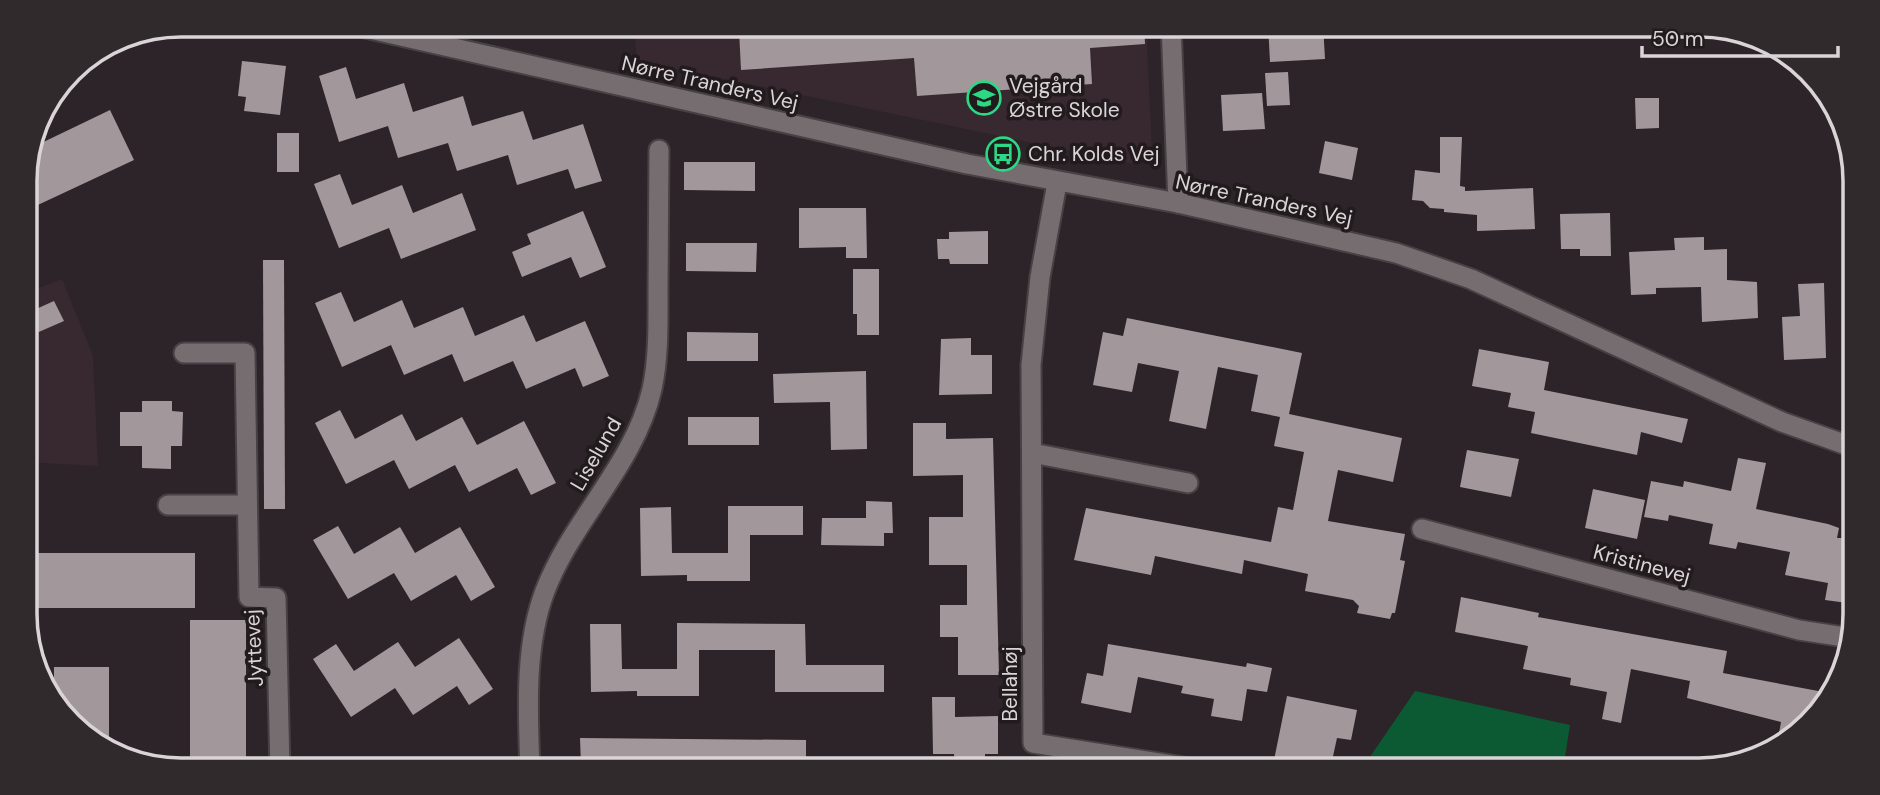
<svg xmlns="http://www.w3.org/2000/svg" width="1880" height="795" font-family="'DM Sans',sans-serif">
<rect width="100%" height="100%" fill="#2c2428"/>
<g fill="#382930">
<polygon points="634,25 1146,25 1152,150 1135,164 637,61"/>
<polygon points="62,279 93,356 98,466 26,462 25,290 29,292"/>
</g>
<polygon fill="#0c5a34" points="1415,691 1570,725 1563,770 1361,770"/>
<g fill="#a2989c">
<polygon points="817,24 1144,24 1145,44 1090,48 1092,84 917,96 914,58 741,70 739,30"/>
<polygon points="1268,24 1323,24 1325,59 1270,62"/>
<polygon points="242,61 286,66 280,115 244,111 246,97 238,96"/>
<polygon points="346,67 356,99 404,83 413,112 463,96 472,126 523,111 533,140 583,124 602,181 575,189 568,169 517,185 508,155 457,171 448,143 398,158 388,126 339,142 319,76"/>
<polygon points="1288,72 1290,105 1267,106 1265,73"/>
<polygon points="1262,93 1265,129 1223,131 1221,95"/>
<polygon points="1635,98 1659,98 1659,128 1636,129"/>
<polygon points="110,110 134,160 25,211 25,170 31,148"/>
<rect x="277" y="133" width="22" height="39"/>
<polygon points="1440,137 1462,137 1460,186 1465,187 1465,191 1533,188 1535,229 1477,231 1477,215 1444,212 1444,209 1430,208 1423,201 1412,200 1415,170 1440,173"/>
<polygon points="1325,141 1358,148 1352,180 1319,173"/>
<polygon points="684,162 755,162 755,191 684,190"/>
<polygon points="340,174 352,205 402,185 413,213 462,193 476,230 401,259 389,228 339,248 314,184"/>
<polygon points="799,208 866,208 867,258 846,258 846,247 799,248"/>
<polygon points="583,211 606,267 580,278 571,257 522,277 512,252 531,244 527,234"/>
<polygon points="1610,213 1611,256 1580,256 1580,249 1561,249 1560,214"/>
<polygon points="988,231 988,264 950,264 949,259 938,259 937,239 949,239 949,232"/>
<polygon points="1704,237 1704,250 1727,249 1727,280 1757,282 1758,318 1702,322 1701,287 1656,288 1656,294 1631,295 1629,252 1675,250 1674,238"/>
<polygon points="686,243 757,243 756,272 686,271"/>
<polygon points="263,260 284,260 285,509 264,509"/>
<polygon points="853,269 879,269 879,335 857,335 857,314 853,314"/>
<polygon points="1824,283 1826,358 1784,360 1782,317 1800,316 1798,284"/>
<polygon points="341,292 354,322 402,300 414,328 463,307 475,336 524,315 536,342 585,321 609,376 583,387 575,368 526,389 513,361 464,382 452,354 404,375 391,345 342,367 315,303"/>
<polygon points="54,301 64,321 25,338 25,314"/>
<polygon points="1127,318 1302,353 1289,414 1402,438 1393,482 1338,470 1328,521 1405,534 1400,560 1405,561 1395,613 1392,613 1390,619 1357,613 1359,606 1353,600 1305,591 1308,574 1244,560 1242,574 1155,556 1151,575 1074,560 1086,508 1271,542 1278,507 1293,510 1304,452 1274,446 1280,417 1251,411 1258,375 1218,367 1206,429 1169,421 1179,371 1138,363 1132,392 1093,385 1103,332 1123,336"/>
<polygon points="687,332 758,333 758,361 687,361"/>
<polygon points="971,338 971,355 992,355 992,394 939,395 941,339"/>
<polygon points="1479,349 1549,362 1544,390 1688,419 1682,443 1641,432 1637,455 1531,433 1535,412 1508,407 1511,393 1472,386"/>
<polygon points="866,371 867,449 831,450 830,402 774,403 773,374"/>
<polygon points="142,401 172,401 172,411 183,412 182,446 171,446 171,469 142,468 142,446 120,446 120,412 142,412"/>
<polygon points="340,410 355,439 402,414 416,441 462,417 477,445 524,421 556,483 531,495 517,468 469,492 455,465 409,489 394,460 346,484 315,423"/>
<rect x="688" y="417" width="71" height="28"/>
<polygon points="913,423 946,423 946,439 993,438 999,675 958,675 958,637 940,637 940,605 967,605 967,565 929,565 929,517 963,517 963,475 913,476"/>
<polygon points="1467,450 1519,459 1511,497 1460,487"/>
<polygon points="1738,458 1766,463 1756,509 1828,524 1839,528 1837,538 1855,538 1855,604 1825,600 1828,583 1785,575 1790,552 1738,542 1736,549 1709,544 1713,524 1669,515 1668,521 1644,517 1651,481 1683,487 1684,481 1731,491"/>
<polygon points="1593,489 1645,500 1637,539 1585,528"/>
<polygon points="866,501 892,502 893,533 884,533 884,546 821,545 822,518 866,518"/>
<polygon points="728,506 803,506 803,535 750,535 750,581 687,581 687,575 641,576 640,508 671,507 672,553 728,553"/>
<polygon points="338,526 354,554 400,527 415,553 460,527 495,587 471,601 456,575 411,601 394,573 348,599 313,540"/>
<rect x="26" y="553" width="169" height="55"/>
<polygon points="1461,597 1539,613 1538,617 1727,651 1723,673 1829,693 1794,738 1777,745 1781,722 1687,698 1690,681 1631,669 1621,723 1602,719 1607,692 1570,685 1571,678 1523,669 1528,646 1455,632"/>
<rect x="190" y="620" width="56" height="144"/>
<polygon points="677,623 805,624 806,665 884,665 884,692 775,692 775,650 699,650 699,696 637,696 637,691 591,692 590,624 621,624 622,669 677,669"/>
<polygon points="459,638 493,689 469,705 457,686 413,715 395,688 351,717 313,659 336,644 354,671 398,642 415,667"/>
<polygon points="1108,644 1246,667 1247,663 1272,668 1267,692 1247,689 1242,721 1211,716 1214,699 1181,693 1183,686 1138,677 1131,713 1081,703 1087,673 1103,676"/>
<polygon points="54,667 109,667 109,749 57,710 54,702"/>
<polygon points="1287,696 1357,710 1351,740 1337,738 1330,770 1272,770"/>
<polygon points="932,697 955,697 955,717 998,716 998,754 985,754 985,767 955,767 954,754 933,754"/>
<polygon points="580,738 806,740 806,770 776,770 776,767 581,766"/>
</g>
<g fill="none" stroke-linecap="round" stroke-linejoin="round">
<defs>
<g id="minor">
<polyline points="1171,24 1178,203"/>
<polyline points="1057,183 1040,277 1031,365 1033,743 1203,770"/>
<polyline points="184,353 245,353 249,597 276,598 280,770"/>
<polyline points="1032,453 1188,483"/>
<polyline points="168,505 247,505"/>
<polyline points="1422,529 1799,630 1851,638"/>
<path d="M530,770C528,713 524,646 545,591C572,520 635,464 652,389C659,357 658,321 658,289C658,242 659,196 659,150"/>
</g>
<polyline id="tertiary" points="348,24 967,164 1178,203 1396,253 1471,279 1782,422 1855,448"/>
</defs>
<use href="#minor" stroke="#474144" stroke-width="23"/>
<use href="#tertiary" stroke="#474144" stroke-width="23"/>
<use href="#minor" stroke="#766d71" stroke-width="19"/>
<use href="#tertiary" stroke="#766d71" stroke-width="19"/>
</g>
<defs>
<symbol id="school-ring" viewBox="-11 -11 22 22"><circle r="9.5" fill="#221b1e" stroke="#2cd884" stroke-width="1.5"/><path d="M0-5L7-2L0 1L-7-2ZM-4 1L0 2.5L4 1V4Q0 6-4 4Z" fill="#2cd884"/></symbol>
<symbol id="bus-ring" viewBox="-11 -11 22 22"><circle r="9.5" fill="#221b1e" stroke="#2cd884" stroke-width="1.5"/><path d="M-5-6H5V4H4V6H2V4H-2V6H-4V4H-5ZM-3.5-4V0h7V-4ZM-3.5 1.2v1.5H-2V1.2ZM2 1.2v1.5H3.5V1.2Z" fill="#2cd884"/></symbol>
</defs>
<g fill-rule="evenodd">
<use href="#school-ring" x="965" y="79" width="38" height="38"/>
<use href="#bus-ring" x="984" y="135" width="38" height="38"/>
</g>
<g text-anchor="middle" stroke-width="7" stroke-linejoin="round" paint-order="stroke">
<g font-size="21" fill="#dad4d7" stroke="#221b1e">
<text transform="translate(710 83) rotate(13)" y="7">Nørre Tranders Vej</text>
<text transform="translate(1264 200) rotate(12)" y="7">Nørre Tranders Vej</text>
<text transform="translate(596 454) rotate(-60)" y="7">Liselund</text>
<text transform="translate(1642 564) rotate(15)" y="7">Kristinevej</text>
<text transform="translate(254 648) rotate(-93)" y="7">Jyttevej</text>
<text transform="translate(1010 684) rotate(-90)" y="7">Bellahøj</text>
</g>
<g font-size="21" fill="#dad4d7" stroke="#221b1e" text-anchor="start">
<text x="1009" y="93">Vejgård<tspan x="1009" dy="24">Østre Skole</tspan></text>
<text x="1028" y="161">Chr. Kolds Vej</text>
</g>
</g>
<path d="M0 0H1880V795H0ZM181 37H1699A144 144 0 0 1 1843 181V614A144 144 0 0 1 1699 758H181A144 144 0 0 1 37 614V181A144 144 0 0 1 181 37Z" fill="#312a2d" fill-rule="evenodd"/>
<path fill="none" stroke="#dad4d7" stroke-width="3.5" d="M181 37H1699A144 144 0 0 1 1843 181V614A144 144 0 0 1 1699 758H181A144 144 0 0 1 37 614V181A144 144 0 0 1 181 37Z"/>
<path d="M1642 46v10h196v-10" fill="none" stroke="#dad4d7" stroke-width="3.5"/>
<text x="1652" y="46" font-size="21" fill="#dad4d7" stroke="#221b1e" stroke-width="5" paint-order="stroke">50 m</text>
</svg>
